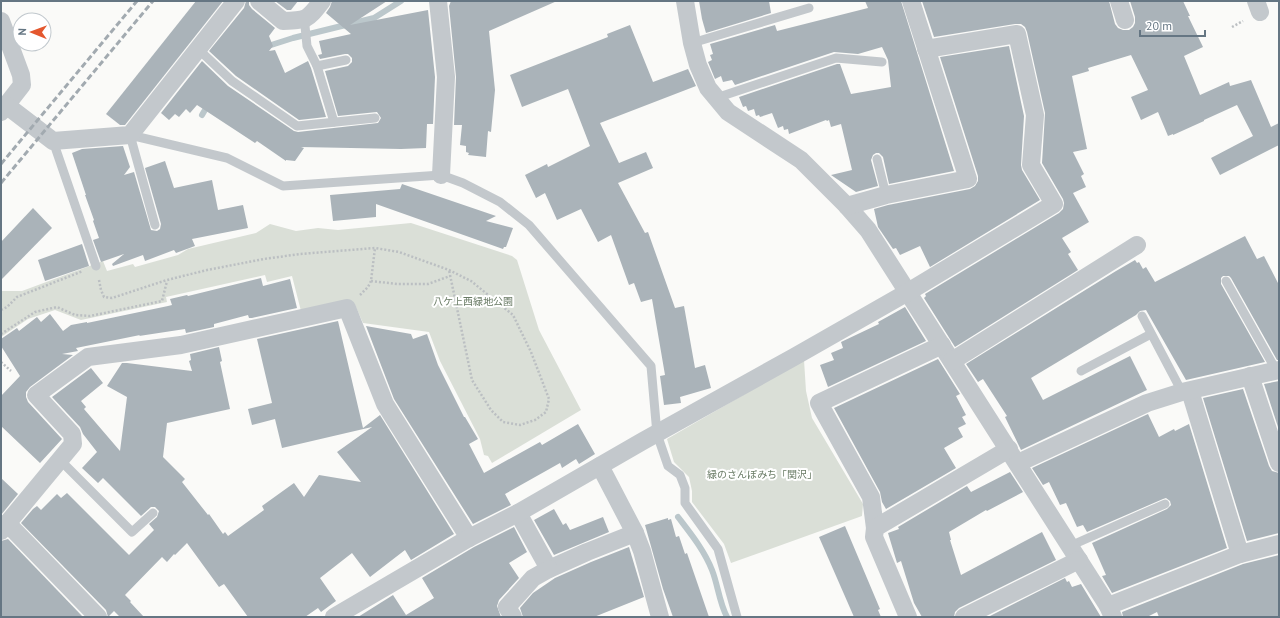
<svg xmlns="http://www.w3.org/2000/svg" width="1280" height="618" font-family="'PT Sans','Noto Sans JP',sans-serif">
<rect width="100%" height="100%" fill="#fafaf8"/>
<g fill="#dadfd7">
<polygon points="411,223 512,256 517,260 539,330 581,410 492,463 488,456 484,455 480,439 440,361 429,332 363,323 355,305 301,311 292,276 267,282 265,275 166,297 167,302 81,320 55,310 28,319 1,337 1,291 22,291 103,261 107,271 133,264 135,267 178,255 188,249 256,233 270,224 296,231 318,228 338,230"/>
<polygon points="804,360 806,391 812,418 863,504 862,516 731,563 724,544 692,502 692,491 689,477 674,462 667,439"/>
</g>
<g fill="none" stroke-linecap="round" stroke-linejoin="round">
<g stroke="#bbc7cb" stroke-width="6">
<polyline points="265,47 293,38 374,18 401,1"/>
<polyline points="202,115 209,103"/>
<path d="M678,517C691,534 704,550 712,570C718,585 719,602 727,617"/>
</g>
</g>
<g fill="#aab3b9">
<polygon points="196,1 223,1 125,125 120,125 106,114"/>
<polygon points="246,1 249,1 249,5 252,9 275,28 269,36 273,46 269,51 275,50 285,73 308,61 311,68 326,117 299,120 236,76 209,51 244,8"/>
<polygon points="275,1 298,1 291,10 287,10"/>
<polygon points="332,1 387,1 350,25 428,10 435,77 433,124 427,124 426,148 401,149 301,147 304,148 295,161 286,160 286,161 257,141 255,143 197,105 190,113 186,109 179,117 175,114 169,120 161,113 202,61 228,86 294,131 298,132 378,123 381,118 377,112 338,116 325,71 348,66 352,62 352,58 348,54 345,54 320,59 318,55 322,54 319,41 351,34 326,13 330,7"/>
<polygon points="451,1 557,1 489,31 495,90 491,132 488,131 486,157 468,155 469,153 466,152 466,146 460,145 462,125 454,125 456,77 449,6"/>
<polygon points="699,1 769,1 771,13 706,33 702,19"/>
<polygon points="865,1 901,1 954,171 889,184 883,157 879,153 876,153 873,155 871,160 878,186 856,192 831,175 852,170 841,124 831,127 829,120 827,121 826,120 789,134 788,129 784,130 783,126 778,128 772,113 760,117 759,115 756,116 754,109 748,111 746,106 743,107 739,97 837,64 840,64 851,94 891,87 888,60 882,47 858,54 834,52 735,85 732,80 723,82 721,76 715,79 708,62 712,60 710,55 713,54 710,44 775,25 777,31 868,8"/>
<polygon points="922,1 1109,1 1115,24 1118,28 1123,30 1129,30 1133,27 1135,23 1135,17 1130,1 1183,1 1190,16 1188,16 1203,47 1184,56 1200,95 1229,82 1230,86 1251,80 1271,127 1279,123 1279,145 1220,175 1211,158 1253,136 1237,105 1204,120 1204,121 1173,135 1173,134 1168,136 1158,112 1141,120 1131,97 1148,90 1131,55 1088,68 1089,71 1072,76 1087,149 1073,152 1084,174 1081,176 1086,187 1073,193 1089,222 1062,238 1071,252 1068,254 1078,270 955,347 924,298 926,296 925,294 1059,213 1063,209 1064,203 1063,199 1042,163 1045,113 1027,32 1025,27 1021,24 1015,24 934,37"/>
<polygon points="630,25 653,82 688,69 696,86 600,123 619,163 646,152 653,168 618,183 645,233 648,232 675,308 684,306 695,368 705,365 711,388 680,397 681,403 664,405 660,376 665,375 652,299 641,302 634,283 629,285 611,235 598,242 581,209 557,220 545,193 536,198 525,175 547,164 548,167 590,146 568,89 522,107 510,75 608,37 607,34"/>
<polygon points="1009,46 1024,116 1021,165 1022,170 1040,200 930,267 920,246 900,255 896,248 893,249 878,227 874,209 888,205 970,189 975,186 978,181 978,176 940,57"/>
<polygon points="123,146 130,167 124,175 134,172 151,230 157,231 160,229 161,224 145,168 165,161 174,188 212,180 218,210 243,205 248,228 192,239 195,246 176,253 174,250 145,261 143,255 113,266 112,264 124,254 101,262 93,240 99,238 93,221 94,220 85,195 86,195 72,153 82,149"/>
<polygon points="402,184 496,216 486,221 513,228 506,247 504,247 503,249 376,204 376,217 333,221 330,195 400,189"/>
<polygon points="33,208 52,228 1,280 1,242"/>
<polygon points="1245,236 1257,259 1264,256 1279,285 1279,360 1277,360 1231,278 1229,276 1223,276 1221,278 1221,284 1265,362 1186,380 1146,310 1140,311 1136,315 1031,378 1043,400 1130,356 1147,390 1021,450 1005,417 1007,416 983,379 978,382 966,364 1116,271 1135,260 1137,263 1139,262 1143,269 1146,267 1155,282"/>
<polygon points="82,244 89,266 45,281 38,260"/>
<polygon points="261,278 263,286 290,279 297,308 252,318 249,318 248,315 214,324 214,327 186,333 185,329 139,336 140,335 76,348 78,351 62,354 73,355 30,387 26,392 26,397 28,402 62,439 40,463 1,426 1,396 20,376 1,346 1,339 17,328 19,331 37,317 41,322 50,314 63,331 71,325 87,322 87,323 168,306 172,305 170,299 187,295 188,296"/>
<polygon points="905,307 926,341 828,387 820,365 834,360 831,353 843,348 841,342 879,324 878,322"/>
<polygon points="338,321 363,428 380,415 454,534 411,560 405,550 370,577 352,553 320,578 336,601 321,612 318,608 305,617 248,617 224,584 219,587 187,543 175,555 174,554 167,562 162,557 125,595 131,601 130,602 144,617 120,617 114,611 108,617 106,610 21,523 33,509 37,506 41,510 57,494 61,498 67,493 129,555 154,530 149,524 157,517 159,511 155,507 151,507 141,516 103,478 98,483 82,468 97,452 83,434 80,427 52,397 91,368 103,383 81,401 86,407 84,409 120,451 127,397 107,386 122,363 127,363 192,371 189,361 191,360 190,354 219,347 222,361 220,362 230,409 167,423 163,457 185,479 182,482 208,515 209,514 223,534 225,532 228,536 264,510 262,506 294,483 304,497 319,475 361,482 337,452 372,427 282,448 275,419 252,425 248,409 272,403 257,339"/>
<polygon points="366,326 411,334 413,339 427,334 438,365 464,417 465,417 478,439 469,444 484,473 540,442 542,445 578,424 595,454 579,464 576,459 562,468 560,463 505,494 511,505 473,524 394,399"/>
<polygon points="938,359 960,394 956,396 966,415 962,417 966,424 958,428 963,437 944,448 956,468 886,509 882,502 880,492 834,408"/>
<polygon points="1279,381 1279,430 1264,384"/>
<polygon points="1243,389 1269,466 1272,471 1279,473 1279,533 1247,541 1203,398"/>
<polygon points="1148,414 1159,437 1174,429 1175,431 1189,424 1227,548 1112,593 1102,576 1106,575 1092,543 1167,509 1171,505 1170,501 1166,498 1163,499 1087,532 1083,525 1077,527 1066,503 1060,505 1049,482 1043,485 1032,468"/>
<polygon points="1010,472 1023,492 987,511 986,510 949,532 951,540 950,540 961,575 1042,532 1056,560 959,608 955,612 954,617 922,617 914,603 901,561 897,563 888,533 899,529 898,527 967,486 971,492"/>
<polygon points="1,478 18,494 1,515"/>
<polygon points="554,509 563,525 566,523 570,530 603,517 609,532 554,555 534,520"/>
<polygon points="668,518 668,520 671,519 676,537 679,536 685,554 687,553 709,617 673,617 663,589 645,525"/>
<polygon points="845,526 880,609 878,610 881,617 854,617 819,537"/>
<polygon points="514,527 527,552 509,563 519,578 499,600 497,606 501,617 358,617 393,595 406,615 434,598 422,578 474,547"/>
<polygon points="8,539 83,617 1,617 1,541"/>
<polygon points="629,547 644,597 594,617 523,617 520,608 533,593 555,578 591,562"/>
<polygon points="1279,555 1279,617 1159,617 1157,612 1147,617 1123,617 1122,612 1243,564"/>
<polygon points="1065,578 1067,582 1069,581 1072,587 1081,584 1101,617 988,617"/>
</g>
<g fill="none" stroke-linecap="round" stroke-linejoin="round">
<g stroke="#bbbfc2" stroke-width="2.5" stroke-dasharray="2 2" stroke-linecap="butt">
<polyline points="1232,27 1243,21"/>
<polyline points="99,280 101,290 104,297 112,298 167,280 207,270 264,259 300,254 375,248 399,252 449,270 471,281 513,315 531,352 549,399 546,412 535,420 520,425 503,422 491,410 472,380 449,270"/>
<polyline points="371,281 397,284 428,284 450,276"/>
<polyline points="360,295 368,287 371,281 375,248"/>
<polyline points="1,310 7,307 17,297 83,271"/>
<polyline points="1,334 35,312 57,307 75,315 90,316 162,301 167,281"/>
<polyline points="1,362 11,371"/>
</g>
<g stroke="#c3c8cc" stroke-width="9">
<polyline points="303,20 305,26 307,46 317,66 334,122"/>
<polyline points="692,43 809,8"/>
<polyline points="197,48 232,81 297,126 375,118"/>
<polyline points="317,66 346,60"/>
<polyline points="716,98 836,58 882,62"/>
<polyline points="53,141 96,266"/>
<polyline points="877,159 886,195"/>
<polyline points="155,225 130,135 227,158 283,186 441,175 463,183 500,202 529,225 651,366 657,434 668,466 680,475 685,488 685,503 718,549 737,617"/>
<polyline points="1226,281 1276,370"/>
<polyline points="1142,316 1182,392"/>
<polyline points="1081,371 1151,334"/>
<polyline points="60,460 132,532 153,513"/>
<polyline points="1070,546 1165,504"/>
</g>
<g stroke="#c3c8cc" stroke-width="18">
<path d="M259,1L283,21C308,20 307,20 322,1"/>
<polyline points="438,1 446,77 441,175"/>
<polyline points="685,1 692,43 698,65 708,88 728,112 801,160 847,206 868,230 1108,606 1113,617"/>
<polyline points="1119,1 1125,20"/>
<polyline points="1256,1 1260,12"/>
<polyline points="1,21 21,75 22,85 1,112"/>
<polyline points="6,105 53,141 130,135 236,1"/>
<polyline points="847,206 886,195 968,179 911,1"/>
<polyline points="952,361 1137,245"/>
<polyline points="1250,376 1279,463"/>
<polyline points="1190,391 1240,554"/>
<polyline points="1018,463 1147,403 1182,392 1279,370"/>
<polyline points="600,466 635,533"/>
<polyline points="518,513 549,569 587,552 635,533 642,551 660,617"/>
<polyline points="7,523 98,617"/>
<polyline points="875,528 871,497 819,403 942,345"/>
<polyline points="1,531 73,444 72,434 36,395 88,357 181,345 347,308 385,404 469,538"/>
<polyline points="1108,606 1240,554 1279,544"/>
<polyline points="334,617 469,538 518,513 643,441 794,357 908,292 1054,204 1031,165 1035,115 1017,34 926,49"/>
<polyline points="513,617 507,607 533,578 549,569"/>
<polyline points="908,617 874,537 875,528 1009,449"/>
<polyline points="964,617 1079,560"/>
</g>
<g stroke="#a2aab0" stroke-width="3" stroke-dasharray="6 3" stroke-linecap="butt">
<polyline points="1,164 137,1"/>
<polyline points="1,183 153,1"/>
</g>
</g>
<g text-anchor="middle" stroke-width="4" stroke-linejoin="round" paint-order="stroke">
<g font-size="10" fill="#687a64" stroke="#fff">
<text x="473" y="305">八ケ上西緑地公園</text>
<text x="762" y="478">緑のさんぽみち「関沢」</text>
</g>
</g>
<rect width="1280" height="618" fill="none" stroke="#657683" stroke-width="4"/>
<g transform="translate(32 32) rotate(271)"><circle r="19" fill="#ffffff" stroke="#c1c8cd"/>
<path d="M0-3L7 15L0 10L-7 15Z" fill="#e4572e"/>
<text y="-6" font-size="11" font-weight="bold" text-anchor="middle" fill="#657683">N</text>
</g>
<path d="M1140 30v6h65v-6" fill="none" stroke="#657683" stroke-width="2"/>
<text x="1146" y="30" font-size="12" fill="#657683" stroke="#ffffff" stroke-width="3" paint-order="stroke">20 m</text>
</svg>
